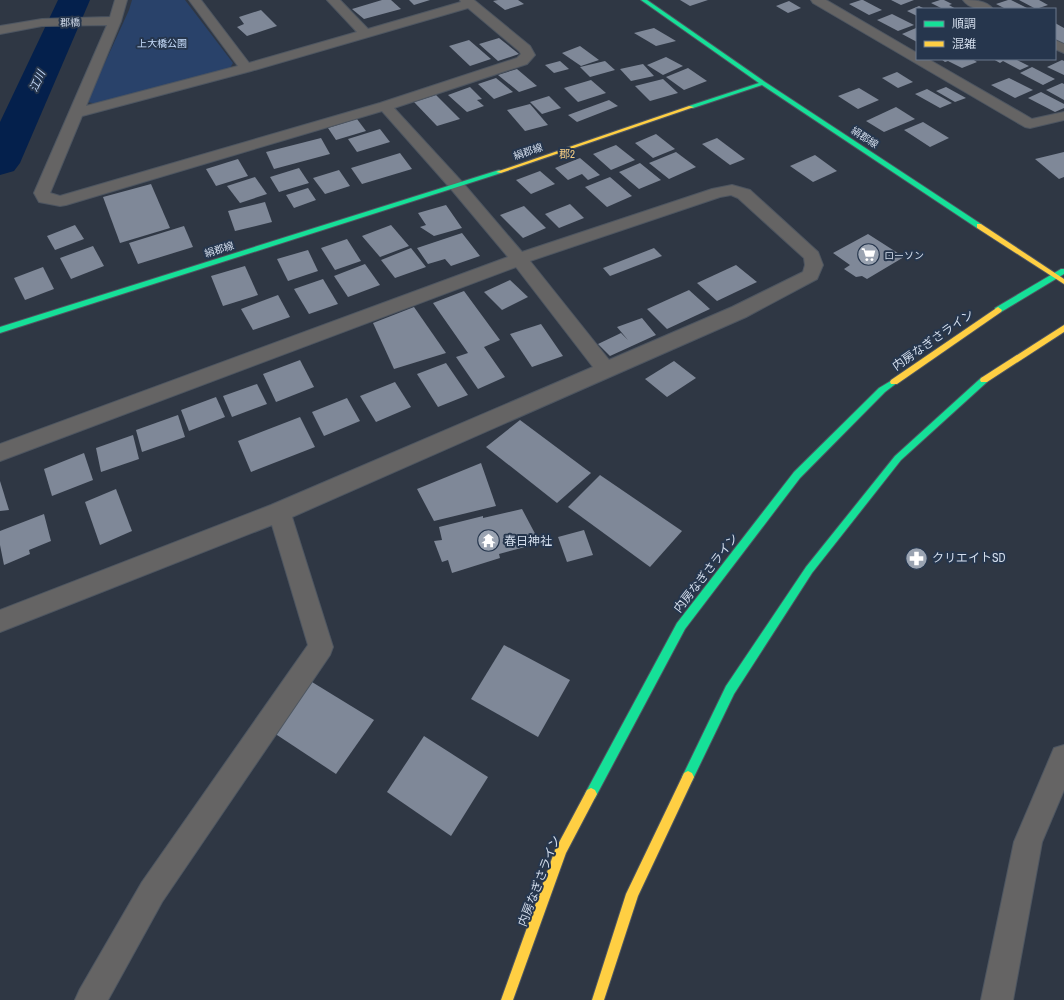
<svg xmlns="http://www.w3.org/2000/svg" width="1064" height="1000" font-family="'Archivo Narrow','Noto Sans JP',sans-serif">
<rect width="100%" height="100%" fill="#2f3744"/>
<polygon fill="#29426a" points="132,0 185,0 233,63 230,68 98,104 87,102 129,10"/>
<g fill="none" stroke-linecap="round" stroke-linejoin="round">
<polygon fill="#04204c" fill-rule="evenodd" points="58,0 90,0 20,163 14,171 0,175 0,122"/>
</g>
<g fill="#7f8898">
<polygon points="382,0 391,0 401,9 364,19 352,9"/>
<polygon points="409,0 430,0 414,5"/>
<polygon points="498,0 518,0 524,4 505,10 493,1"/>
<polygon points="680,0 708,0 690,6"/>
<polygon points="861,0 863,0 882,10 869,15 849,4"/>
<polygon points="891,0 914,0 901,5"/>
<polygon points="940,0 944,0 952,4 949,5 956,9 943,9 931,3"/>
<polygon points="1008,0 1011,0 1029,9 1006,9 996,4"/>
<polygon points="1019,0 1039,0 1048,5 1036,9"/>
<polygon points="789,1 801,8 788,13 776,6"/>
<polygon points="919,6 925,9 917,9 917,16 907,11"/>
<polygon points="261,10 277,26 247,36 237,27 244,24 239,17"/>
<polygon points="892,14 914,25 898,31 877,20"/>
<polygon points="1055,23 1064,28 1064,44 1055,40"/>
<polygon points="654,28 676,41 656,46 634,33"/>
<polygon points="916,28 917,42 902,34"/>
<polygon points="499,38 519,54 498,61 479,44"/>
<polygon points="469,40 491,59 470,66 449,46"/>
<polygon points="580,46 599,60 581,66 562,53"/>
<polygon points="666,57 683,66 663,75 647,65"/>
<polygon points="941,59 972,59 977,62 962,68 948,61 945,62"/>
<polygon points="993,59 1015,59 1029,66 1020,70 1003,61 1000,63"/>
<polygon points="1062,60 1064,61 1064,75 1047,67"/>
<polygon points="560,61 569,69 554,73 545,65"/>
<polygon points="605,61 615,70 590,77 580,67"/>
<polygon points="643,64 654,76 631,81 620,69"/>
<polygon points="1032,67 1055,79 1043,85 1020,73"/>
<polygon points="688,68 707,81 684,90 666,77"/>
<polygon points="517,69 537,86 519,92 498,75"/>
<polygon points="897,72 913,82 898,88 882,78"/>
<polygon points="496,78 513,92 494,99 478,84"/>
<polygon points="1009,78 1033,90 1015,98 991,85"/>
<polygon points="663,79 678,93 650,101 635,86"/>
<polygon points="591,80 606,93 578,102 564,88"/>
<polygon points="1062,83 1064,84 1064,100 1046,90"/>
<polygon points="470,87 482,99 477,100 484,106 467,112 448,95"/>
<polygon points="946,87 966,98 955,102 936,91"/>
<polygon points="859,88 879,100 858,109 838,96"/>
<polygon points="927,89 952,103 940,108 915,94"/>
<polygon points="1041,92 1064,104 1064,108 1055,112 1028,98"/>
<polygon points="436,95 460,119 437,126 414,102"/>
<polygon points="549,96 561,108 542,114 530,102"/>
<polygon points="609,100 618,106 577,122 568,115"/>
<polygon points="530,104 548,125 525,131 507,110"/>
<polygon points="896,107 915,119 884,132 866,121"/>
<polygon points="357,119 366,131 336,140 328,128"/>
<polygon points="923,122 949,138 930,147 904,130"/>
<polygon points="380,129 390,142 357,152 348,139"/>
<polygon points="656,134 675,149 653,158 635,143"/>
<polygon points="321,138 330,154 274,169 266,152"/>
<polygon points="717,138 745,159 730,165 702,144"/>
<polygon points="616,145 635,160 611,170 593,154"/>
<polygon points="676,152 696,167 669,179 649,163"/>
<polygon points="1064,152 1064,177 1059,179 1035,159"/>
<polygon points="400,153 412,169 362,184 351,168"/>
<polygon points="815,155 837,171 813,182 790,166"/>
<polygon points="580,158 600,175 588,180 582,174 568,180 555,168"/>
<polygon points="238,159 248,176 216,186 206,169"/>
<polygon points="640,163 661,180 639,189 619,172"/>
<polygon points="299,168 309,183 279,192 270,177"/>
<polygon points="339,170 350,186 325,194 313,178"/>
<polygon points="540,171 555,184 531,194 516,180"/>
<polygon points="255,177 267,194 240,203 227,186"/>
<polygon points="610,177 632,196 607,207 585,187"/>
<polygon points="151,184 170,228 120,243 103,197"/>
<polygon points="308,188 316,200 294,208 286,195"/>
<polygon points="265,202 272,222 235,231 228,211"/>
<polygon points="570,204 584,218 559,228 545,214"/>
<polygon points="446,205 462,228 434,236 420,227 426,225 418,213"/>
<polygon points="524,206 546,228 523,238 500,215"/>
<polygon points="75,225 84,239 55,250 47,236"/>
<polygon points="391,225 409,246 380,257 362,236"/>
<polygon points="184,226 193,247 138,264 129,243"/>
<polygon points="462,233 480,256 451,266 445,259 428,264 417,248"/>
<polygon points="868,234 904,257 867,279 862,276 856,277 844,269 850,265 833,253"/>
<polygon points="347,239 361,261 335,270 321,248"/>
<polygon points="93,246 104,266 71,279 60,258"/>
<polygon points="411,248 426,267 395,278 381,260"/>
<polygon points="654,248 662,256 610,276 603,268"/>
<polygon points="308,250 318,271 288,281 277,259"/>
<polygon points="365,264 380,285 348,297 334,276"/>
<polygon points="736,265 757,282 717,301 697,283"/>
<polygon points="245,266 258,295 223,306 211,276"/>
<polygon points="43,267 54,289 25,300 14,278"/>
<polygon points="323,279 338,304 309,314 294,289"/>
<polygon points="510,280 528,297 502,310 484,292"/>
<polygon points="689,290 710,309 667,329 647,309"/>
<polygon points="464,291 500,340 484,347 505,377 478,389 456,357 468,353 433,303"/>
<polygon points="278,295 290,317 253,330 241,309"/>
<polygon points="414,307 446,353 394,369 373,323"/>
<polygon points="642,318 656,335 610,356 598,344 621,333 628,340 617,327"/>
<polygon points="541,324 563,356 532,367 510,334"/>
<polygon points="300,360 314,387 276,402 263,374"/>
<polygon points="674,361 696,378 667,397 645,379"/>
<polygon points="446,363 468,395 438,407 417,374"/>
<polygon points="395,382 411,407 376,422 360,396"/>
<polygon points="257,384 267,404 232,417 223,396"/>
<polygon points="216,397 225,417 189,431 181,410"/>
<polygon points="347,398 360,421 324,436 312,412"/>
<polygon points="178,415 185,437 142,452 136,430"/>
<polygon points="300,417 315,447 251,472 238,441"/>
<polygon points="520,420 591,473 557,503 486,447"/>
<polygon points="133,435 139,459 101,472 96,448"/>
<polygon points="84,453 93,480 52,496 44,469"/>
<polygon points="481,463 496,506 434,521 417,489"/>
<polygon points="600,475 682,531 650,567 568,507"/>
<polygon points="0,481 9,510 0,511"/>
<polygon points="116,489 132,531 100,545 85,502"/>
<polygon points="522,509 540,543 499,554 500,558 452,573 448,560 442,562 434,541 442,540 439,527 483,516 483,518"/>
<polygon points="44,514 51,541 29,550 30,554 4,565 0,545 0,531"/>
<polygon points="584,530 593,555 567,562 558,537"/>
<polygon points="504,645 570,680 538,737 471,699"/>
<polygon points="312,682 374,720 336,774 274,733"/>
<polygon points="424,736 488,777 451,836 387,792"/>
</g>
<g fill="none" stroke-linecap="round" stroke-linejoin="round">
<defs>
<g id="street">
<path d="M115,0H127L121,21L86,106L238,66L189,0H201L249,63L357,32L327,0H340L368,29L461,2L460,0H474L530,46L535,55L527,64L394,108L463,183L522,252L712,189L732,185L750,190L818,252L823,265L817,279L746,317L292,517L333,647L330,655L162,902L108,1000H75L80,989L142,882L308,645L272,525L0,632V610L271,505L593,367L516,267L0,461V444L508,257L451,189L382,111L66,205L60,206L39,202L34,193L107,25L42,26L0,34V26L42,19L110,17ZM468,8L519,51L521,54L517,58L380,103L60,196L50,193L82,116L251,71ZM731,195L738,198L804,258L805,265L803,272L732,307L609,360L530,261L720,197Z"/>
<polygon points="811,0 826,0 917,53 917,59 928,59 1032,119 1064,112 1064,120 1030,128 1025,127 813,3"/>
<path d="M963,0C973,0 986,0 993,9C983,9 970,10 963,0Z"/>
<polygon points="1055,40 1064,44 1064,53 1055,49"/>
<polygon points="1064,745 1064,790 1042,842 1013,1000 981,1000 1014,842 1054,748"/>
</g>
<g id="fast">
<polygon points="641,0 647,0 765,82 981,224 981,228 977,228 762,85 693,108 689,108 689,106 759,83"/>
<polygon points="499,170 501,171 501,173 0,333 0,327"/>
<polygon points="1061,269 1064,269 1064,274 1001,312 995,312 995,308"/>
<polygon points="984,377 988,380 987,382 901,460 812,573 734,694 692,781 688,783 684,781 682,777 684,773 726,686 806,567 895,456 981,378"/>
<polygon points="894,379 898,382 885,392 800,478 685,629 595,798 591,800 587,798 585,794 587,790 677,623 794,472 879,388"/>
</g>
<g id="slow">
<polygon points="689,106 694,107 501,173 496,172"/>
<polygon points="977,224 981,224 1064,279 1064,284 977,228"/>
<polygon points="998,307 1002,310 1001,312 897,384 891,384 890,382 891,380"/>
<polygon points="1064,325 1064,332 987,382 981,382 980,380 981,378"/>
<polygon points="688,771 692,773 694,777 638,896 604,1000 592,1000 626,894 684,773"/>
<polygon points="591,788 595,790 597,794 566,853 513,1000 501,1000 555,850 587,790"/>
</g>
</defs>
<use href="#street" stroke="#4e5661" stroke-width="2"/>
<use href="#fast" stroke="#4e5661" stroke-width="2"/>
<use href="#slow" stroke="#4e5661" stroke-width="2"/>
<use href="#street" fill="#656464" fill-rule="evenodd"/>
<use href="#fast" fill="#16e098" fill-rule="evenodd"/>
<use href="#slow" fill="#ffcf43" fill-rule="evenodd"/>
</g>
<defs>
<symbol id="supermarket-disc" viewBox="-11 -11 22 22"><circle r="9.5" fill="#9aa3b1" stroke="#26364d"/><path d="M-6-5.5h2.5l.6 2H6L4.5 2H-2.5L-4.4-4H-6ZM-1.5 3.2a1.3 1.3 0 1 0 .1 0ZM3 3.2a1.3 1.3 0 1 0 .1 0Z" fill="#fff"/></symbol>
<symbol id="temple-disc" viewBox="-11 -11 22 22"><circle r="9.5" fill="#9aa3b1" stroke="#26364d"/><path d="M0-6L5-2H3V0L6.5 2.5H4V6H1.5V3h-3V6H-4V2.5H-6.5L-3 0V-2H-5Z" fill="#fff"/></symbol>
<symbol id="pharmacy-disc" viewBox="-11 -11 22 22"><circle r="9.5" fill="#9aa3b1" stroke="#26364d"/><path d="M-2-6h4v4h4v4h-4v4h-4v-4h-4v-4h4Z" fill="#fff"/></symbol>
</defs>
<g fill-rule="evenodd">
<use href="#supermarket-disc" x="856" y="242" width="25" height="25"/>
<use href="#temple-disc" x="476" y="528" width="25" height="25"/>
<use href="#pharmacy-disc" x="904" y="546" width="25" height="25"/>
</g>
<g text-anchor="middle" stroke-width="4" stroke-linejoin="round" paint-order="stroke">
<g font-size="10" fill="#d3ddec" stroke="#26364d">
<text transform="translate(70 22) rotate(-2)" y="4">郡橋</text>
<text transform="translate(865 137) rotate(33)" y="4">絹郡線</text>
<text transform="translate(528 151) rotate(-19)" y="4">絹郡線</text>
<text transform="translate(219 249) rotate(-17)" y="4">絹郡線</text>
</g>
<g font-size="10" fill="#c9dffe" stroke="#26364d">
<text x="162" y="47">上大橋公園</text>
</g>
<g font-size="10" fill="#d3ddec" stroke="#26364d" text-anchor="start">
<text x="884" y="259">ローソン</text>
</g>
<g font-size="11" font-style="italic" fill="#c8ddfd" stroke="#26364d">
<text transform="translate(37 81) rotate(-66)" y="4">江川</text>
</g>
<g font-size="11" fill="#f2cb83" stroke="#26364d">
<text x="567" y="158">郡2</text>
</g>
<g font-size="12" fill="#d3ddec" stroke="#26364d">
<text transform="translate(933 340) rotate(-35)" y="4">内房なぎさライン</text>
<text transform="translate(706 573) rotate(-52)" y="4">内房なぎさライン</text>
<text transform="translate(539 881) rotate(-69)" y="4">内房なぎさライン</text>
</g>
<g font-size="12" fill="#d3ddec" stroke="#26364d" text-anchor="start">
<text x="504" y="545">春日神社</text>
<text x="932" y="562">クリエイトSD</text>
</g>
</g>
<rect x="916" y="8" width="140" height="52" fill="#26364d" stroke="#6b798d"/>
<rect x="924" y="21" width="20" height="6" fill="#16e098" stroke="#6b798d"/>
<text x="952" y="28" font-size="12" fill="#d3ddec">順調</text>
<rect x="924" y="41" width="20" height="6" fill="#ffcf43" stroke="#6b798d"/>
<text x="952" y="48" font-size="12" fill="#d3ddec">混雑</text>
</svg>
